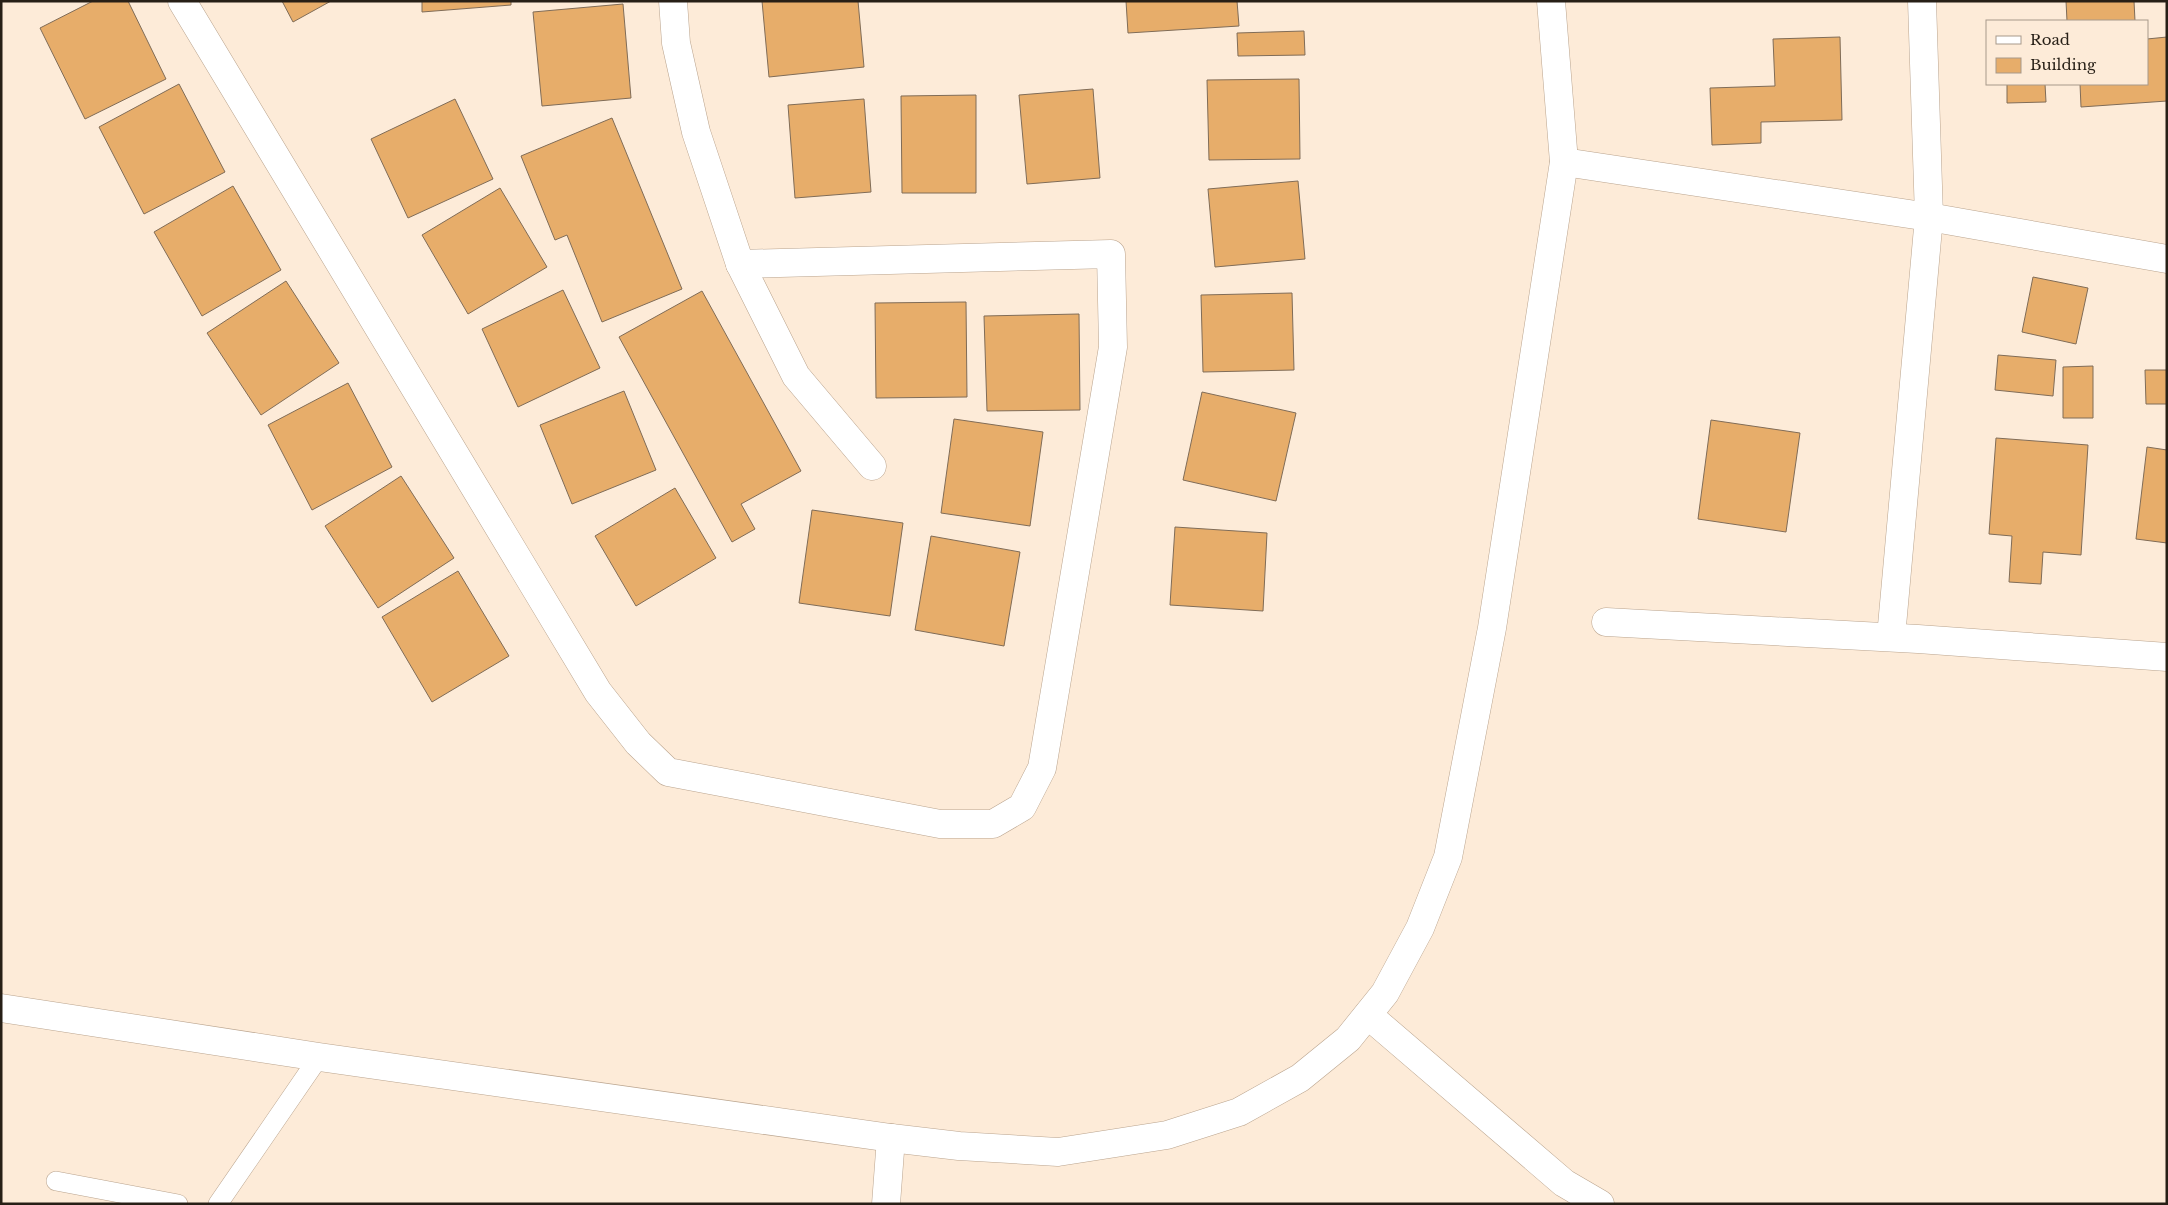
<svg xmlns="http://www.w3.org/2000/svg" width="2168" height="1205" font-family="'Libre Baskerville',serif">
<rect width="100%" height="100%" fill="#fdebd8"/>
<g fill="#e7ad6a" stroke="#806c57">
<polygon points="93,1 128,1 166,79 85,119 40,28"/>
<polygon points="282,1 331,1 293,22"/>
<polygon points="422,1 511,1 511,5 422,12"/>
<polygon points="762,1 858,1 864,67 769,77"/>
<polygon points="1126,1 1237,1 1239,26 1128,33"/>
<polygon points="2066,1 2134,1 2135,21 2067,21"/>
<polygon points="623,4 631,98 542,106 533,12"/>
<polygon points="1304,31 1305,55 1238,56 1237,33"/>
<polygon points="1840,37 1842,120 1761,122 1761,143 1712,145 1710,88 1775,86 1773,39"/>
<polygon points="2167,37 2167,101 2081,107 2080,84 2147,84 2147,39"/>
<polygon points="1299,79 1300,159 1209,160 1207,80"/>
<polygon points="179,84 225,172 144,214 99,127"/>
<polygon points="2007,84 2045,84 2046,102 2007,103"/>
<polygon points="1093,89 1100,178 1027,184 1019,95"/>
<polygon points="976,95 976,193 902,193 901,96"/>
<polygon points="455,99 493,179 408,218 371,139"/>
<polygon points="864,99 871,192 795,198 788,105"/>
<polygon points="612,118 682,289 602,322 567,235 555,240 521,156"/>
<polygon points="1298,181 1305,259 1215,267 1208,189"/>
<polygon points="233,186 281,270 202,316 154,232"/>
<polygon points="500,188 547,267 468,314 422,235"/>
<polygon points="2033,277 2088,288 2076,344 2022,332"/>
<polygon points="286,281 339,363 261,415 207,333"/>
<polygon points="563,290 600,368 518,407 482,329"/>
<polygon points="702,291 801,471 741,504 755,529 732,542 619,337"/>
<polygon points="1292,293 1294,370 1203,372 1201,295"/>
<polygon points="966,302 967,397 876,398 875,303"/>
<polygon points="1079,314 1080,410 987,411 984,316"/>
<polygon points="1998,355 2056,360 2053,396 1995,390"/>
<polygon points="2093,366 2093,418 2063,418 2063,367"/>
<polygon points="2145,370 2167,370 2167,404 2146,404"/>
<polygon points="348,383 392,467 312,510 268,425"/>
<polygon points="624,391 656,470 572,504 540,425"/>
<polygon points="1202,392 1296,413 1276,501 1183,480"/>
<polygon points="954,419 1043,432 1030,526 941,513"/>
<polygon points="1711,420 1800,433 1786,532 1698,519"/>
<polygon points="1996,438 2088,445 2081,555 2043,552 2041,584 2009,582 2012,536 1989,534"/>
<polygon points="2147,447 2167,450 2167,543 2136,539"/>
<polygon points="401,476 454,558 378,608 325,526"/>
<polygon points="675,488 716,558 636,606 595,536"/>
<polygon points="812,510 903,523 890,616 799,603"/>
<polygon points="1175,527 1267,533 1263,611 1170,605"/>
<polygon points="931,536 1020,552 1004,646 915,630"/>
<polygon points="458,571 509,656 432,702 382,617"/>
</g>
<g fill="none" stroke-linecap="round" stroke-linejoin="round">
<defs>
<g id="lane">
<polyline points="56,1181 178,1204"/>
<polyline points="218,1204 319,1057"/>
</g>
<g id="street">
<polyline points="182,1 598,692 638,743 668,772 940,824 993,824 1022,807 1042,768 1113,347 1111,254 740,264"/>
<polyline points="673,1 676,43 696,132 740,264 796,376 872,466"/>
<polyline points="1606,622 1918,639 2167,657"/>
<polyline points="1891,637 1929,217 1922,1"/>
<polyline points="1368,1015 1564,1183 1600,1204"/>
<polyline points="886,1204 891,1138"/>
</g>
<g id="secondary">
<polyline points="1564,162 1929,217 2167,259"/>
<polyline points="1,1008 319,1057 891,1138 959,1146 1058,1152 1167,1135 1239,1112 1300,1078 1348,1039 1385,993 1420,928 1448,857 1492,628 1564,162 1551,1"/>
</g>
</defs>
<use href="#lane" stroke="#baa48e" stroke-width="20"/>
<use href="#street" stroke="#baa48e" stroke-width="29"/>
<use href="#secondary" stroke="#baa48e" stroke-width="29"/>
<use href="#lane" stroke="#fff" stroke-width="19"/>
<use href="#street" stroke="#fff" stroke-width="28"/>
<use href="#secondary" stroke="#fff" stroke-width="28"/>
</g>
<rect width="2168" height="1205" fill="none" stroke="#271f16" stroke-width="5"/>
<rect x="1986" y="20" width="162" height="65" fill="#fdebd8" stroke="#a7998a"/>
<rect x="1996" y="36" width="25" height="8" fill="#ffffff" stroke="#a7998a"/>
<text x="2030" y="45" font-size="15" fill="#271f16">Road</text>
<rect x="1996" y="58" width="25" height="15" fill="#e7ad6a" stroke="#a7998a"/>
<text x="2030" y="70" font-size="15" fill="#271f16">Building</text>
</svg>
